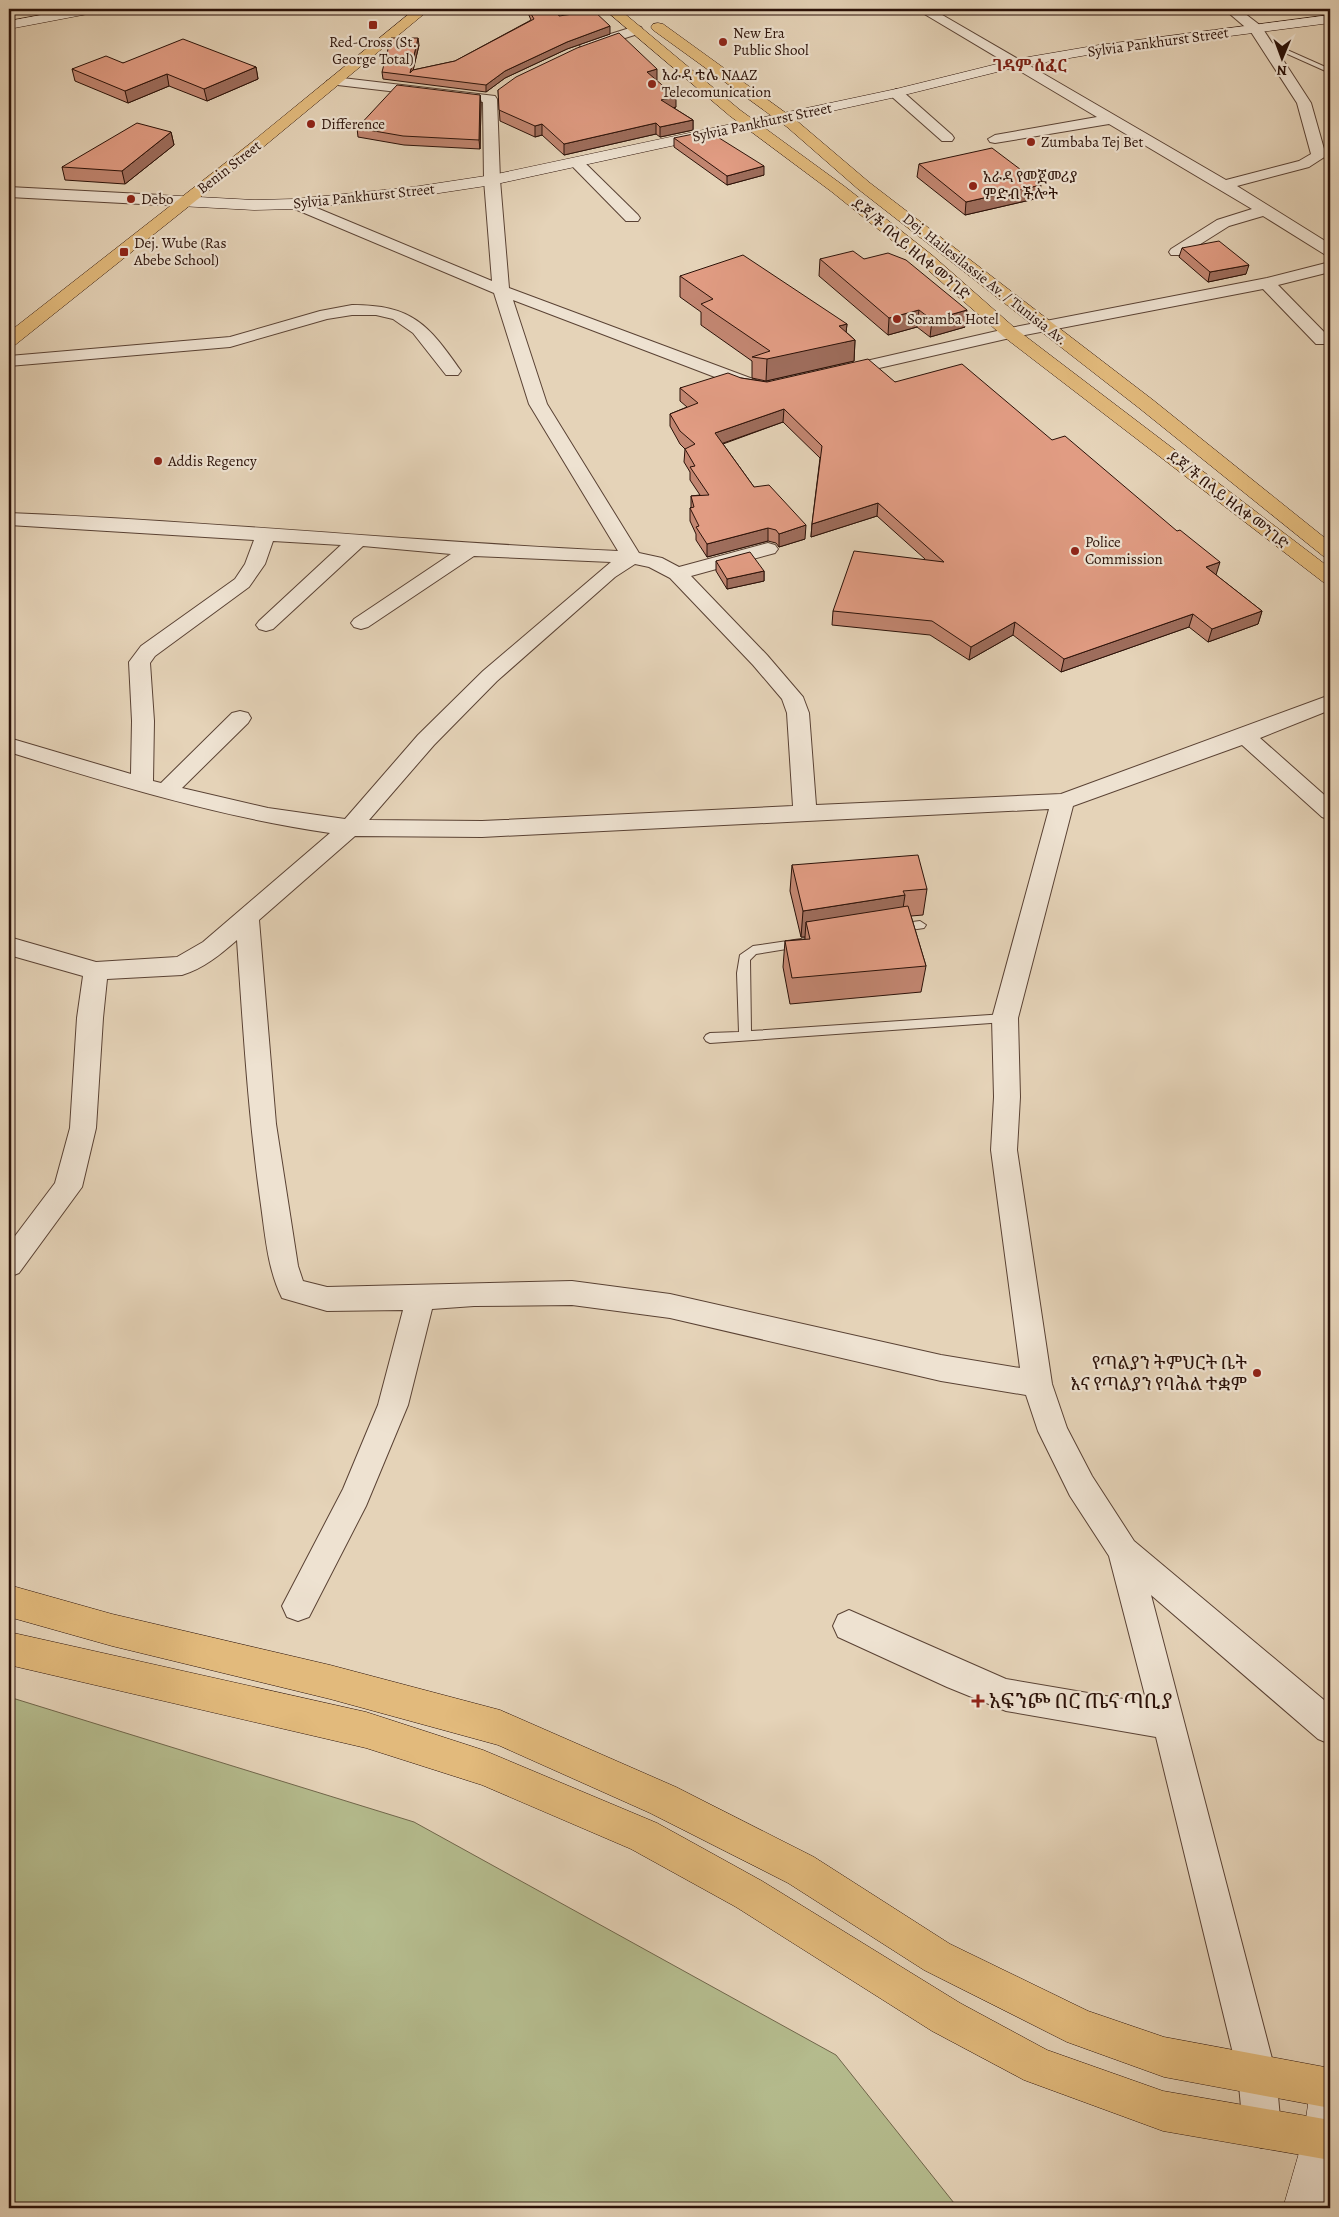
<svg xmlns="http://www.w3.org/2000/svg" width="1339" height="2217" font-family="Alegreya,'Noto Serif Ethiopic',serif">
<rect width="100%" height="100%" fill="#e5d3b8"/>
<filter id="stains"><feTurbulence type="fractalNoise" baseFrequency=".004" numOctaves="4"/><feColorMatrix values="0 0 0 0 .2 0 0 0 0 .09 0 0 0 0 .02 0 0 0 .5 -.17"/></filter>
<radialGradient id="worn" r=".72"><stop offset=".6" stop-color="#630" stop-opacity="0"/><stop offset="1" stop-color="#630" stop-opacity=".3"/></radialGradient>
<polygon fill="#b5bc8e" stroke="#70664b" points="9,1697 414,1822 836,2055 958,2208 9,2208"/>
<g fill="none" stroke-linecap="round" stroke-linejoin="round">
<defs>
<g id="lane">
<polygon points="1263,41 1267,41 1330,69 1330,73 1263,43"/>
<polygon points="920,921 926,925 924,928 897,932 891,928 897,924"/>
<polygon points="801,939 807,943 805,946 756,954 750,960 751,1031 1005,1014 1011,1018 1005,1022 710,1043 706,1041 704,1038 706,1035 710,1033 739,1032 737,973 740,955 753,946"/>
</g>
<g id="street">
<polygon points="916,9 932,9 1226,180 1299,161 1311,154 1297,103 1251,32 1224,9 1239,9 1261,26 1311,103 1326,156 1309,167 1237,186 1330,244 1330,256 1324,254 1263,216 1229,226 1183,255 1171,255 1169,252 1171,249 1217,220 1252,209 1109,124 995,143 990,142 988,139 995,135 1097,117"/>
<polygon points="636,26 641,27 643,30 641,33 587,50 580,46 582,43"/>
<path d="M334,77L495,96L497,99L500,180L509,288L761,382L764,386L761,390H749L513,300L547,404L639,553L662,558L679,567L768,543L775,545L778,549L775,553L691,576L767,655L803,697L809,713L816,805L1061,794L1330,695V710L1260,738L1330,800V820L1322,817L1242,745L1073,806L1018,1018L1020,1097L1017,1150L1052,1384L1067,1428L1092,1476L1134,1541L1330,1705V1744L1318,1739L1151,1595L1276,2074L1281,2129L1276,2143L1262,2148L1248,2143L1243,2129L1238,2074L1156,1737L1006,1711L947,1687L838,1637L833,1626L838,1615L849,1610L1006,1679L1147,1703L1109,1556L1070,1496L1038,1431L1026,1395L941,1381L670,1318L572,1305L474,1306L432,1309L408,1405L366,1506L309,1617L298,1621L287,1617L282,1606L343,1489L378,1405L403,1310L327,1311L282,1298C267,1268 265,1232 260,1198C248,1112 243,1026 237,940C221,954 203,969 182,975L107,979L103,1018L96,1128L82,1187L19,1273L9,1277V1244L55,1183L70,1128L77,1018L83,976L9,955V937L96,962L177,957L203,942L330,833C220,817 115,785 9,752V738L131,774L132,721L129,662L141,646L235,579L245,564L254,540L9,525V513C212,521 415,542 618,551L529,404L494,293L290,207L287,204L290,201H300L492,281L484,180L483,102L329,84L327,81ZM273,541L341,545L259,621L256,625L259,629L266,631L273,629L363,546L451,554L354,619L351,623L354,627L361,629L368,627L474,556L611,562L483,671L418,735L345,819L268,808L182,788L248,723L251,718L248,713L240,711L232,713L161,783L153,781L154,721L150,663L155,656L249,587L265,564ZM635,564L649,567L670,578L753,665L782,699L787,713L793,806L482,821L369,820L434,745L497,681L615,577ZM1049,809L992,1018L994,1097L991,1150L1020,1368L941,1355L670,1294L572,1281L327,1287L303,1281L298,1266L276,1124L259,920L355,836L482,837Z"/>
<polygon points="896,89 901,90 952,135 954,138 952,141 942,141 891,96 889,93"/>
<polygon points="577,159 582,160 638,215 640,218 638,221 626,221 572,166 570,163 572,160"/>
<polygon points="9,187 161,195 169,200 161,205 9,197"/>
<polygon points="1330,262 1330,272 1278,285 1328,336 1330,340 1328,344 1316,344 1263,289 1010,338 840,377 834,376 831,372 834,368 840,367 1010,328 1267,278"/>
<path d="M352,305C412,305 428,324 461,371L458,375H446L413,333L393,319L376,315H352L327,319L230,347L9,366V356L230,337L320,311Z"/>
</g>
<g id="secondary">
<polygon points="73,9 100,9 93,13 9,29 9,21"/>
<polygon points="1330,15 1330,23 1099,53 1017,67 896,97 492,185 413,197 295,209 254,210 161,205 153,200 161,195 254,200 295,199 413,187 492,175 896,89 1017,59 1099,45"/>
<polygon points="1330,2071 1330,2187 1325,2208 1283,2208 1303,2139 1310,2091 1316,2077"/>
</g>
<g id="primary">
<polygon points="415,9 430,9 262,148 15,345 9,346 9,332 252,142"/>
<polygon points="604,9 619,9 740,110 844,186 932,255 1016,329 1330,568 1330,584 1323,582 1004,337 920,263 832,192 730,116"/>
<polygon points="658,23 663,24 797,121 870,183 1153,400 1330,542 1330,558 1323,556 1139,408 858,189 787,127 653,30 651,27 653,24"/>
<polygon points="9,1585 112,1614 330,1665 500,1710 676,1787 814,1857 950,1944 1088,2011 1164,2037 1330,2068 1330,2108 1164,2077 1067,2042 924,1970 788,1883 650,1813 498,1745 330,1699 112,1646 9,1617"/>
<polygon points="9,1632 366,1712 483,1750 657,1823 762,1881 960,2003 1047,2050 1163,2091 1330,2120 1330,2160 1163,2131 1024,2080 932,2031 736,1907 631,1849 482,1785 366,1748 9,1665"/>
</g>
</defs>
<use href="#lane" stroke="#5a4234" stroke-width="2"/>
<use href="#street" stroke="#5a4234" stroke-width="2"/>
<use href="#secondary" stroke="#2b1108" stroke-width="1"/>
<use href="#primary" stroke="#2b1108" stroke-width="1"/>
<use href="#lane" fill="#eee2d1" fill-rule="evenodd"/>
<use href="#street" fill="#eee2d1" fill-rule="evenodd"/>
<use href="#secondary" fill="#eee2d1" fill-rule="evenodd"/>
<use href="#primary" fill="#e2ba7c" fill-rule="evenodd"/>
</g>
<g fill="#c28671" stroke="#2b1108">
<polygon points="527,9 555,9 559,16 610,34 567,49 505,78 486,92 383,79 382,72 419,45 413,70 455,61 531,20 528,13"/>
<polygon points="876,9 892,9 891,13"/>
<polygon points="123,63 256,67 258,79 207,101 169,86 128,103 75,81 72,69"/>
<polygon points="656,80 676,107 674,108 693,120 693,130 660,137 656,134 564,155 542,135 535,137 500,121 498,90 657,80"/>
<polygon points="480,95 481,104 480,149 404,145 358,137 357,128"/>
<polygon points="171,132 174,145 125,184 65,180 62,167"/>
<polygon points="674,138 764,175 727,185 674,147"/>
<polygon points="919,164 1039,198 965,215 917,177"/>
<polygon points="1182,248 1246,274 1208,282 1179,257"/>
<polygon points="820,259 864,259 965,327 930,337 917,327 888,335 819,276"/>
<polygon points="680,276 847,324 846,332 855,340 854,361 766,381 752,378 752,361 701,325 701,312 680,297"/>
<polygon points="741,378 767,382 895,382 1052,440 1216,575 1262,611 1258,624 1208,642 1189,627 1061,672 1013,635 969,660 930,635 832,625 833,611 925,559 877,516 811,537 812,524 820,458 783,422 723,444 754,487 805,539 779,547 776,543 768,541 707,557 696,540 696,534 690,521 690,508 691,507 691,496 700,495 690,480 690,472 684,462 685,449 680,444 670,426 670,414 687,407 680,401 680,388"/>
<polygon points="716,561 764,571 764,581 727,589 716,571"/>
<polygon points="792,865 927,889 923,915 911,916 926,966 921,992 790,1004 783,967 785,941 805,939 805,937 801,937 790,891"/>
</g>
<g fill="#9e6d5c" stroke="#2b1108">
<polygon points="610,26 610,34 567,49 505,78 486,92 486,85 505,71 567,42"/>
<polygon points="418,38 419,45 412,75 410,73"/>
<polygon points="256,67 258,79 207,101 204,89"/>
<polygon points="657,69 657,80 647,82 647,72"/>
<polygon points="167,74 169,86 128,103 125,91"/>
<polygon points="480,95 481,104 480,149 479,140"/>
<polygon points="676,97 676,107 661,111 661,100"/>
<polygon points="693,120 693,130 660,137 660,127"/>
<polygon points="656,123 656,134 564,155 564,144"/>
<polygon points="542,124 542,135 535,137 535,126"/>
<polygon points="171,132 174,145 125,184 122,171"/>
<polygon points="764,166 764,175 727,185 727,176"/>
<polygon points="1041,185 1039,198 965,215 966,202"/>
<polygon points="1249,265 1246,274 1208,282 1210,272"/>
<polygon points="919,310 917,327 888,335 889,318"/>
<polygon points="967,310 965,327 930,337 932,320"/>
<polygon points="847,324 845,342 855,340 854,361 766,381 767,359 839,326"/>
<polygon points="784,409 783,422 715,446 715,433"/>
<polygon points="878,503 877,516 811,537 812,524"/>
<polygon points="806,525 805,539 779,547 779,534"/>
<polygon points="768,528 768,541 707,557 707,544"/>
<polygon points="1220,562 1216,575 1206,567"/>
<polygon points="764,571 764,581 727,589 727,579"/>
<polygon points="1262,611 1258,624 1208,642 1212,629"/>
<polygon points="1193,614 1189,627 1061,672 1064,659"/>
<polygon points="1015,622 1013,635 969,660 971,647"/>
<polygon points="905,895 901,922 806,922 805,937 801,937 803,911"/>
</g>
<g fill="#e19c83" stroke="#2b1108">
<polygon points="528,9 555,9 559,16 594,11 610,26 567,42 505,71 486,85 382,72 391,38 418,38 410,73 413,70 455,61 534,19"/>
<polygon points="619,33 657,69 647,72 676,97 661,100 693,120 660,127 656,123 564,144 542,124 535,126 499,110 498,90 516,77 577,48"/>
<polygon points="183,39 256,67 204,89 167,74 125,91 72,69 106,56 123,63"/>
<polygon points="397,85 480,95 479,140 403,136 357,128"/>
<polygon points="137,123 171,132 122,171 62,167"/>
<polygon points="708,131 764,166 727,176 674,138"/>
<polygon points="992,148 1041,185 966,202 919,164"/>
<polygon points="1219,241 1249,265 1210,272 1182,248"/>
<polygon points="853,251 864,259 888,253 906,260 967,310 932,320 919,310 889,318 820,259"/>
<polygon points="743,255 847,324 839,326 855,340 767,359 752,357 770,351 701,304 713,299 680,276"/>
<polygon points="868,359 895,382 962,364 1052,440 1065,436 1177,531 1180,530 1220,562 1206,567 1262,611 1212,629 1193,614 1064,659 1015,622 971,647 932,621 833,611 854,551 944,562 878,503 812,524 822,446 784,409 715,433 754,487 769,485 806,525 779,534 776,530 768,528 707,544 696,527 699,526 690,508 694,507 691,496 709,495 690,467 695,466 685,449 695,444 680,431 670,414 698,403 680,388 728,373 741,378 767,382"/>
<polygon points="750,552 764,571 727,579 716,561"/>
<polygon points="918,855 927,889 903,891 905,895 803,911 792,865"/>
<polygon points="908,906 926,966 792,978 785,941 810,939 806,922"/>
</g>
<g fill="#8f2418" stroke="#eee2d1" stroke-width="2">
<rect x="368" y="20" width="10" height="10" rx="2.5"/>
<circle cx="723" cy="42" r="5"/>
<circle cx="652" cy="84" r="5"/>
<circle cx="311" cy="124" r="5"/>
<circle cx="1031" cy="142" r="5"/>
<circle cx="973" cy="186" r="5"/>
<circle cx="131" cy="199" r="5"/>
<rect x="119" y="247" width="10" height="10" rx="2.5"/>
<circle cx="897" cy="319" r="5"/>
<circle cx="158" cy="461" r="5"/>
<circle cx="1075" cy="551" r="5"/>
<circle cx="1257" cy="1373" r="5"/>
<path d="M975.5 1693.5h5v5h5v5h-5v5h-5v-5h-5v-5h5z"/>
</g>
<g text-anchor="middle" stroke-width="4.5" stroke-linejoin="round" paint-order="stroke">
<g font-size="15" fill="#2b1108" stroke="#eee2d1" text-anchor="start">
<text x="733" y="38">New Era<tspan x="733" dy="17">Public Shool</tspan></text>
<text x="373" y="47" text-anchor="middle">Red-Cross (St.<tspan x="373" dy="17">George Total)</tspan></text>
<text x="662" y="80">አራዳ ቴሌ NAAZ<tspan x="662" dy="17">Telecomunication</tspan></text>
<text x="321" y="129">Difference</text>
<text x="1041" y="147">Zumbaba Tej Bet</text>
<text x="983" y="182">አራዳ የመጀመሪያ<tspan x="983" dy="17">ምድብ ችሎት</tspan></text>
<text x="141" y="204">Debo</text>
<text x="134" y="248">Dej. Wube (Ras<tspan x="134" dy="17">Abebe School)</tspan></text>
<text x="907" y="324">Soramba Hotel</text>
<text x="168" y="466">Addis Regency</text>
<text x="1085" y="547">Police<tspan x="1085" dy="17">Commission</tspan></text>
</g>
<g font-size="15" fill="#2b1108" stroke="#eee2d1">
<text transform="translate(1158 42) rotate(-8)" y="5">Sylvia Pankhurst Street</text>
<text transform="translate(762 122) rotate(-12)" y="5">Sylvia Pankhurst Street</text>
<text transform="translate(229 167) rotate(-38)" y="5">Benin Street</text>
<text transform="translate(364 196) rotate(-6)" y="5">Sylvia Pankhurst Street</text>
<text transform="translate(911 249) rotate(40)" y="5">ደጃ/ች በላይ ዘለቀ መንገድ</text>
<text transform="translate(985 279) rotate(38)" y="5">Dej. Hailesilassie Av. / Tunisia Av.</text>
<text transform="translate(1228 500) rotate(38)" y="5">ደጃ/ች በላይ ዘለቀ መንገድ</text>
</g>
<g font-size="16" font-weight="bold" fill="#7a1f14" stroke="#eee2d1">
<text x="1030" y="71">ገዳም ሰፈር</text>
</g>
<g font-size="18" fill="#2b1108" stroke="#eee2d1" text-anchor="end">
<text x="1247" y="1369">የጣልያን ትምህርት ቤት<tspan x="1247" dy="21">እና የጣልያን የባሕል ተቋም</tspan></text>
</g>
<g font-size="21" fill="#2b1108" stroke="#eee2d1" text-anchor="start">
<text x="989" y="1708">አፍንጮ በር ጤና ጣቢያ</text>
</g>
</g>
<rect width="1339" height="2217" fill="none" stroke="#e5d3b8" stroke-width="30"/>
<rect x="10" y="10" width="1319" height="2197" fill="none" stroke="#2b1108" stroke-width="2.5"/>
<rect x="15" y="15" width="1309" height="2187" fill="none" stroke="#2b1108"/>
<g transform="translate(1282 58) rotate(181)" stroke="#eee2d1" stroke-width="4" paint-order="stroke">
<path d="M0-4L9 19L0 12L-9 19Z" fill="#2b1108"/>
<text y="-8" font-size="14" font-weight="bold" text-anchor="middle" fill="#2b1108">N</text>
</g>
<rect width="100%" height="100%" filter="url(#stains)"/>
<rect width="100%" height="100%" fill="url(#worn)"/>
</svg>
